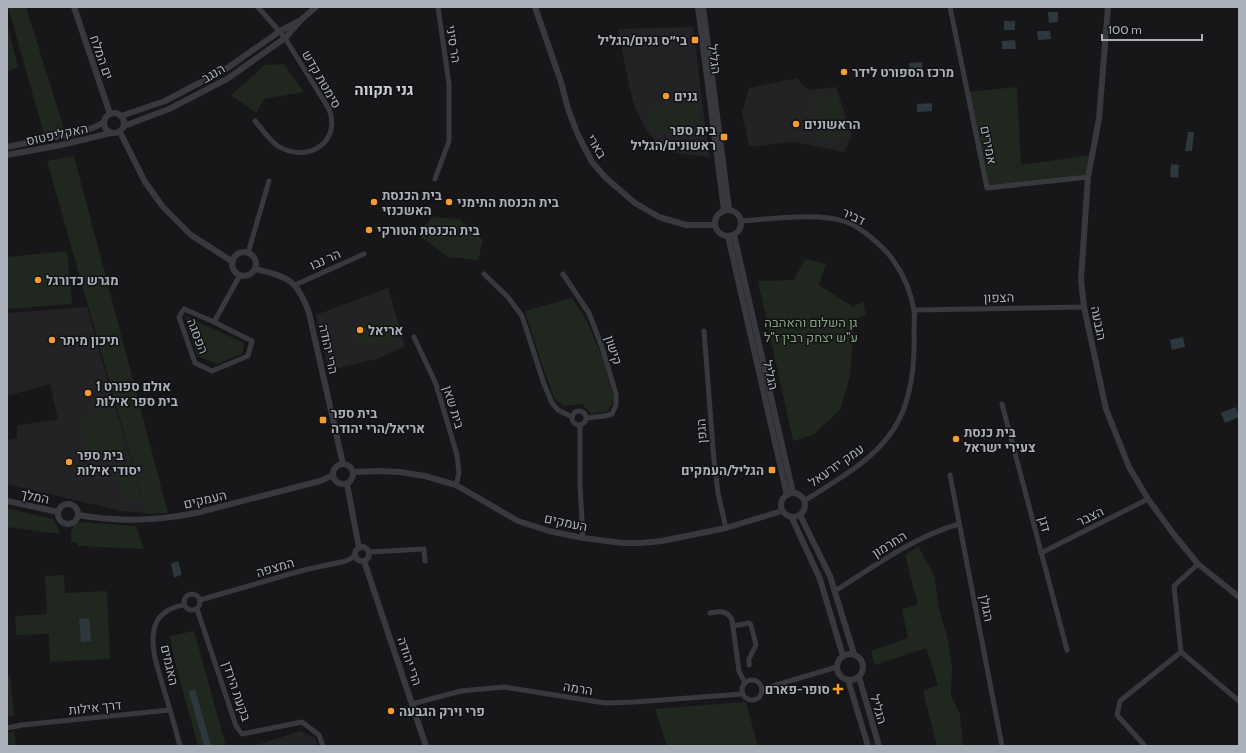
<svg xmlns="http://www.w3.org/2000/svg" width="1246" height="753" font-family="Cabin,Heebo,sans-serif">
<rect width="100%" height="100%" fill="#171719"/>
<g fill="#232326">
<polygon points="693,27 709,157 674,153 655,141 646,129 635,108 629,85 618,29"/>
<polygon points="797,78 808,90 836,87 852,136 844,152 794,142 749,147 742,112 749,88"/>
<polygon points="388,288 405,346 377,359 329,370 316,315"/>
<polygon points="87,307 104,368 147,513 121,511 7,484 7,440 17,438 17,425 58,420 50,384 7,396 7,313"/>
<polygon points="300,731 315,738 317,746 253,746"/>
</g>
<g fill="#1f271f">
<polygon points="8,7 26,7 64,129 44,134"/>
<polygon points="7,23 18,68 7,71"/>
<polygon points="284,64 304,92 264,99 256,113 231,95 265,65"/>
<polygon points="1017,87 1021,165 1092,155 1088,177 987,188 967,92"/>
<polygon points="838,93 845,136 820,141 812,97"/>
<polygon points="698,103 700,128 649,133 647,108"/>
<polygon points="74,156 168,513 147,514 47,161"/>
<polygon points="432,217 459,219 483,240 478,260 448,257 418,235"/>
<polygon points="67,251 72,304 7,309 7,257"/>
<polygon points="805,259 826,264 819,285 853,307 863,301 866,315 854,320 850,376 840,410 813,435 793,441 758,281 794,280"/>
<polygon points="572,298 587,321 604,362 613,395 612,405 606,412 591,414 582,404 564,406 555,399 542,365 525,311"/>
<polygon points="185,316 244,343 242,354 217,364 197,356"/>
<polygon points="394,321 395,343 357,344 357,323"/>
<polygon points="112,408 124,450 92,460 79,418"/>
<polygon points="131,461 141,499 125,503 115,465"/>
<polygon points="7,508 53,519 59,529 60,534 7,527"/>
<polygon points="80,522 136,526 144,549 78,546 78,543 71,542 71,533 73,526"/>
<polygon points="918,546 934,575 939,609 948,640 952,666 951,696 960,714 963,746 937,746 923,691 938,685 926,648 875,665 871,651 908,638 902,609 918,605 905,555"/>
<polygon points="64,575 65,593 107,591 110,659 50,662 49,634 16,635 15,616 47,614 45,576"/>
<polygon points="194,631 226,746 198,746 176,666 170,636"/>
<polygon points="7,676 10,676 14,716 7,717"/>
<polygon points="746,702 758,746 667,746 655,709"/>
<polygon points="14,731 16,746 7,746 7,733"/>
</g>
<g fill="#2c383d">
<polygon points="1048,12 1058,12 1058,22 1049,23"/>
<rect x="1004" y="21" width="11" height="9"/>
<polygon points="1037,31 1050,31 1051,39 1038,40"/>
<polygon points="1015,40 1016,49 1002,49 1002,41"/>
<polygon points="922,62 922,71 910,72 909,63"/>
<polygon points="932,103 932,111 917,112 917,104"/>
<polygon points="1188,132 1194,132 1192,151 1185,151"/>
<polygon points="1171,164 1179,165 1178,178 1170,177"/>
<polygon points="1183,337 1185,347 1172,350 1170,340"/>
<polygon points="1236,407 1239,417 1225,423 1221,413"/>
<polygon points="178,561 182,574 174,578 171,564"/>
<polygon points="89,618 91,641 81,642 79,619"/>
<polygon points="195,689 211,746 204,746 189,692"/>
</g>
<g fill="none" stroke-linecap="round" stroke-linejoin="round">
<g stroke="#38393e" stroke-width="5">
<polyline points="950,7 987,188 1088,177"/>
<path d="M255,121C261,128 271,142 278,146C306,164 342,143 329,109L285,38L258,7"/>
<polyline points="435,179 449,141 449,84 438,7"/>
<path d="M741,221C771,219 819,212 846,222C861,227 884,247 893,260C903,274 911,292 914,310C915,316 914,324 914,331C915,363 912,402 893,430C872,462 835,481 804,501"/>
<polyline points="248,253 269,181"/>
<polyline points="484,274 507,296 522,316 544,384 552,403 558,410 572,417"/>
<polyline points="563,274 589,313 602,347 616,394 616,405 612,414 605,416 586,418"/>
<polyline points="295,285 364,254"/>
<polygon points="184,309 214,322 252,341 248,356 212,371 195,363 179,317"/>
<polyline points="914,310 1084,307"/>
<polyline points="214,322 240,275"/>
<polyline points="704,331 714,461 718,493 726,528"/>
<polyline points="414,337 436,384 457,455 459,473 456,485"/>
<polyline points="1002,404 1067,650"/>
<circle cx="579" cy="418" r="7"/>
<polyline points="580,425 580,486 583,538"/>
<polyline points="950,475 1002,746"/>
<polyline points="369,552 424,549 425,561"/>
<polyline points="1041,553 1148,499"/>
<polyline points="1198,564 1174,586 1181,652 1239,701"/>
<path d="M835,591C875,566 913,537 959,524"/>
<circle cx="192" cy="602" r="8"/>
<polyline points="200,600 304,570 346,561 352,558 355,554"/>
<polyline points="197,609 236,726 242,734 302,722 319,735 323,746"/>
<path d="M710,613C720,611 727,610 732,620L739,671L745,683"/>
<polyline points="733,626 749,623 751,625 756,645 749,659 749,665"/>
<circle cx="752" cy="690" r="10"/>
<polyline points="762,689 837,667"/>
<polyline points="412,704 461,691 504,687 605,703 635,702 742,694"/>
<polyline points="7,728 22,725 170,710"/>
<path d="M180,746C175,727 170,709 164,690C159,671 150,650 154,630C156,615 170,607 184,605"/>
<polyline points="1145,746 1117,715 1120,701 1181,652"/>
</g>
<g stroke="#38393e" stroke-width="6">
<polyline points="74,7 110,114"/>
<polyline points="535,7 561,82 568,109 578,135 592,162 606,178 635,203 659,217 686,225 715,225"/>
<polyline points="698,7 724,210"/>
<polyline points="703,7 729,209"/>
<polyline points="1108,7 1099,119 1088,177 1081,279 1084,307 1106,409 1129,467 1148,499 1175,536 1198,564 1239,597"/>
<circle cx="114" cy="123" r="10"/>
<polyline points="121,116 165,101 226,69 280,31 299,21"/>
<polyline points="124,126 169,109 227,79 285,38 302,19 316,7"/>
<polyline points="120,132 145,182 163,207 191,235 233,262"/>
<polyline points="7,147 84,131 95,127 104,122"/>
<polyline points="7,155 61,145 111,133"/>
<circle cx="728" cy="223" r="13"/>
<polyline points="734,235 793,493"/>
<polyline points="728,236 787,495"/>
<circle cx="244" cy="264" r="12"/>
<path d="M255,269C288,277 297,279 309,313L343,464"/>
<circle cx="343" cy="474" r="10"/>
<polyline points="353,472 379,471 400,472 425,476 456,485 518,521 549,531 583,538 623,543 641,543 662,541 726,528 782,511"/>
<polyline points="347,484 359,548"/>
<circle cx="793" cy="505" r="12"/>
<polyline points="7,501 58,512"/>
<circle cx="68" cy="514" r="10"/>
<path d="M78,515C120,522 154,521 196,513L320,481L333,475"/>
<polyline points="800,515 830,576 854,654"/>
<polyline points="792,518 820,579 843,656"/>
<circle cx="362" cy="554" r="7"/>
<polyline points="364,561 426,746"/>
<circle cx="850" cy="667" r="13"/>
<polyline points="859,677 879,746"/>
<polyline points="848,680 868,746"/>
</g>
</g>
<g fill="#f69c32" stroke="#121214" stroke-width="1.5">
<rect x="691" y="36" width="8" height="8" rx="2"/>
<circle cx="844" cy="72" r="4"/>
<circle cx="666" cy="96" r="4"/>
<circle cx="796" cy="124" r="4"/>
<rect x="720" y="133" width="8" height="8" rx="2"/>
<circle cx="374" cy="202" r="4"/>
<circle cx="449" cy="202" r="4"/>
<circle cx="369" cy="230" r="4"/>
<circle cx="38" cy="280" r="4"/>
<circle cx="360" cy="330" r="4"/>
<circle cx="52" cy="340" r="4"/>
<circle cx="88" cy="393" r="4"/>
<rect x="319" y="416" width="8" height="8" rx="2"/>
<circle cx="956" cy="439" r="4"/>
<circle cx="69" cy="462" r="4"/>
<rect x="768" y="466" width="8" height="8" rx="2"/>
<path d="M836 683h4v4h4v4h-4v4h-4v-4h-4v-4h4z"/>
<circle cx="391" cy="711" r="4"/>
</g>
<g text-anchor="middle" stroke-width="3" stroke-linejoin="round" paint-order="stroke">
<g font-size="13" font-weight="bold" fill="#a9b0b9" stroke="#121214" text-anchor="start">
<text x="687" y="45" text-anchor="end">בי״ס גנים/הגליל</text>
<text x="852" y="77">מרכז הספורט לידר</text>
<text x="674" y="101">גנים</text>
<text x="804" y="129">הראשונים</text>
<text x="716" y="135" text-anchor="end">בית ספר<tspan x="716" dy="15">ראשונים/הגליל</tspan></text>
<text x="382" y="200">בית הכנסת<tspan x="382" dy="15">האשכנזי</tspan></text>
<text x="457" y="207">בית הכנסת התימני</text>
<text x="377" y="235">בית הכנסת הטורקי</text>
<text x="46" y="285">מגרש כדורגל</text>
<text x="368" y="335">אריאל</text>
<text x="60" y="345">תיכון מיתר</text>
<text x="96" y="391">אולם ספורט 1<tspan x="96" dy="15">בית ספר אילות</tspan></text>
<text x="331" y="418">בית ספר<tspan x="331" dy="15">אריאל/הרי יהודה</tspan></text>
<text x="964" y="437">בית כנסת<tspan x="964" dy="15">צעירי ישראל</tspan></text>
<text x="77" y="460">בית ספר<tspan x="77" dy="15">יסודי אילות</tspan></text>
<text x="764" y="475" text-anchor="end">הגליל/העמקים</text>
<text x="830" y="694" text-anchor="end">סופר-פארם</text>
<text x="399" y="716">פרי וירק הגבעה</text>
</g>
<g font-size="13" fill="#a9b0b9" stroke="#121214">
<text transform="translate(454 44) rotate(81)" y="5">הר סיני</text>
<text transform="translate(102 57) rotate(71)" y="5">ים המלח</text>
<text transform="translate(715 59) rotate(83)" y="5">הגליל</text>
<text transform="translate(213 73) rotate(-30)" y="5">הנגב</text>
<text transform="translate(322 79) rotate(60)" y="5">סימטת קדש</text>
<text transform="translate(57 134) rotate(-12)" y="5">האקליפטוס</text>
<text transform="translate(989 145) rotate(79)" y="5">אמירים</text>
<text transform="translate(597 146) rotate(59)" y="5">בארי</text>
<text transform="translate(854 216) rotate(25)" y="5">דביר</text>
<text transform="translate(325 259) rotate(-24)" y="5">הר נבו</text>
<text transform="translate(999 297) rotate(-1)" y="5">הצפון</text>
<text transform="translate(1099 323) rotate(79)" y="5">הגבעה</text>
<text transform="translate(198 336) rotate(69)" y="5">הפסגה</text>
<text transform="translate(329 349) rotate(78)" y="5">הרי יהודה</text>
<text transform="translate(614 350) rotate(72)" y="5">קישון</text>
<text transform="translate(771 375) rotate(77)" y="5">הגליל</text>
<text transform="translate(454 407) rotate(73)" y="5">בית שאן</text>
<text transform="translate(701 431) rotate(-94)" y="5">הגפן</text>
<text transform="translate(836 465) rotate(-35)" y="5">עמק יזרעאל</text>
<text transform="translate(35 496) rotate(12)" y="5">המלך</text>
<text transform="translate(205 499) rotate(-13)" y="5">העמקים</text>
<text transform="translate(1090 516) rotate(-26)" y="5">הצבר</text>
<text transform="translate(566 522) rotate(12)" y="5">העמקים</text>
<text transform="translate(1045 524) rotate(75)" y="5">דגן</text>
<text transform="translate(889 544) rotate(-32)" y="5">החרמון</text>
<text transform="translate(275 567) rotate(-16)" y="5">המצפה</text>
<text transform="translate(987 608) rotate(79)" y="5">הגולן</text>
<text transform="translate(410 661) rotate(71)" y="5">הרי יהודה</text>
<text transform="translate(170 665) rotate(77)" y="5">האגמים</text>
<text transform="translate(578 688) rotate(9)" y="5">הרמה</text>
<text transform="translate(237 691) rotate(71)" y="5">בקעת הירדן</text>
<text transform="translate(95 707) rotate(-6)" y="5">דרך אילות</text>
<text transform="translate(879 709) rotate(74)" y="5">הגליל</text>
</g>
<g font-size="13" fill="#81a47f" stroke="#121214">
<text x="811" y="327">גן השלום והאהבה<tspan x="811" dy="15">ע"ש יצחק רבין ז"ל</tspan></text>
</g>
<g font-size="15" font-weight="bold" fill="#caced5" stroke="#121214">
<text x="384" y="95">גני תקווה</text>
</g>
</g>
<rect width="1246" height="753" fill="none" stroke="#a9b0b9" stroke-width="16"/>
<path d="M1102 34v6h100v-6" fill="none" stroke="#a9b0b9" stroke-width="2"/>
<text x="1108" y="34" font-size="12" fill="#a9b0b9" stroke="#121214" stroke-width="3" paint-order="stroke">100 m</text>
</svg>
